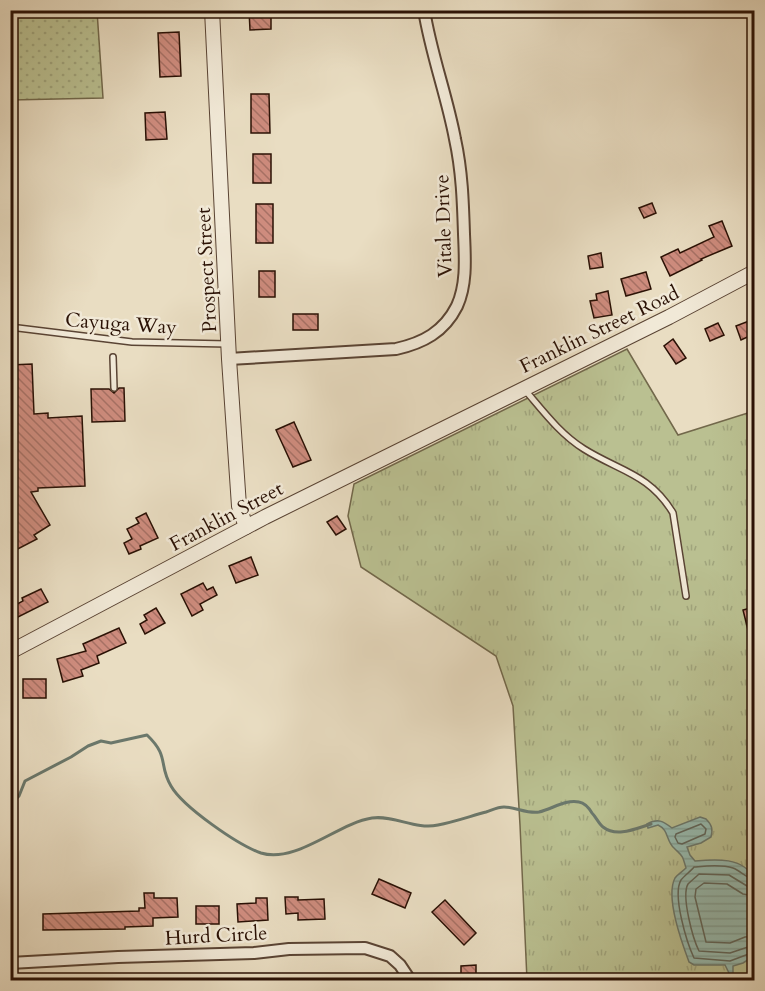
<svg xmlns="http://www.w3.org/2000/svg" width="765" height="991" font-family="Cardo,serif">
<defs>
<pattern id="grass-tufts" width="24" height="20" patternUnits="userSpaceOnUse" patternTransform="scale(1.5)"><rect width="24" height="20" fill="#bac091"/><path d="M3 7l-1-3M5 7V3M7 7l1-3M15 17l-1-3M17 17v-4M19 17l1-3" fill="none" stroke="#a0a47c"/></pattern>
<pattern id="park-dots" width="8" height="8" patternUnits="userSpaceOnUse" patternTransform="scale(1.5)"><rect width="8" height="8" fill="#bac091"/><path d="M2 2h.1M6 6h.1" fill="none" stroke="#a0a47c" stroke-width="1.8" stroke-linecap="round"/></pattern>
<pattern id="water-rules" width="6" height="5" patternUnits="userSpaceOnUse" patternTransform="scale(1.5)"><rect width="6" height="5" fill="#97bcb1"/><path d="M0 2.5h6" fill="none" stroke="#82a197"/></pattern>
<pattern id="building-back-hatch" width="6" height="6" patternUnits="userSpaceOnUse" patternTransform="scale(1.5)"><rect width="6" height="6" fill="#ce8c7e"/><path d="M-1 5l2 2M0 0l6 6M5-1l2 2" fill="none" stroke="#a77165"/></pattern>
</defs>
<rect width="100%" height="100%" fill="#e9ddc2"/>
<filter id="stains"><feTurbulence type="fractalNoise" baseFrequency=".00333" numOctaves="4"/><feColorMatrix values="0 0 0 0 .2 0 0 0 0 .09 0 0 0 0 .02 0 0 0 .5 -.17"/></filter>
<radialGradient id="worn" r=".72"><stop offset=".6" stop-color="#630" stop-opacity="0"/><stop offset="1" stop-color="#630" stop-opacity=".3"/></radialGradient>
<polygon fill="url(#grass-tufts)" stroke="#72684b" stroke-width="1.5" points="627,349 678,435 754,411 754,980 527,980 520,825 513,706 496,656 361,567 348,516 354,484"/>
<polygon fill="url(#park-dots)" stroke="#72684b" stroke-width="1.5" points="10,11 97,11 103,98 11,100"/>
<path fill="url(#water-rules)" stroke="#6b786c" stroke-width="1.5" d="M700,817L706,819C712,825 713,829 711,837L701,843L687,847L690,855L695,861C716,859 743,857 754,878V956L743,963L733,966V977H731L725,965H694L689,962C682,943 665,897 675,878C677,875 683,871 686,868C682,854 683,857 674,848C666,841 669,830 658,825L648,828L647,824C658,818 663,821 672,828Z"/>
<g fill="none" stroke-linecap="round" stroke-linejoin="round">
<g stroke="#60665b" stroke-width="1.5">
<polygon points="701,824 706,829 705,834 682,844 678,843 675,837 676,834"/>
<path d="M754,879C746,878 741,871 733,868C721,864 706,866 694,867C691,871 684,876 681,880C672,895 687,943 694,958L730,961L754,952"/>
<path d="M754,887L747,886L729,875L699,874C696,877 691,881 688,884C681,896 693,939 699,951L730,953L754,945"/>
<polyline points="754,896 743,894 727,884 704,883 696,889 695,897 706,942 730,943 745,937 754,936"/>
</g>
<g stroke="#6b786c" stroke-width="3">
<path d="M10,805L19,796L25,781L71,757L88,746L101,741L111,743L147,735C170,757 158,764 171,786C183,807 238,845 261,853C296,864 338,823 372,818C395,815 415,830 438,825C454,822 471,816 486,812C492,810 498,807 504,807C516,807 527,814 539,812C552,809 566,799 579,802C585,803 589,808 592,813C596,817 599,824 603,827C617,838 637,828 651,824"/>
<polyline points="731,974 734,980"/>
</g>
</g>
<g fill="url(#building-back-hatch)" stroke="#2a1105" stroke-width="1.5">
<polygon points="249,10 271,10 271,29 250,30"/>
<polygon points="179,32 181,76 160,77 158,33"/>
<polygon points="251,94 269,94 270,133 251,133"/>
<polygon points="165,112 167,139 146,140 145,113"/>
<rect x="253" y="154" width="18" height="29"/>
<polygon points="652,203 656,213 644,218 639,208"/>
<rect x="256" y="204" width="17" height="39"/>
<polygon points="722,221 732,246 701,259 702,260 670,276 661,257 678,249 680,253 714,237 709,226"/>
<polygon points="601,253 603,267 590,269 588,256"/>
<rect x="259" y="271" width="16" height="26"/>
<polygon points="646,272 651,289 626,296 621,279"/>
<polygon points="608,291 612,315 594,318 590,301 597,300 596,294"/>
<rect x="293" y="314" width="25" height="16"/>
<polygon points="754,319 754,334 741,340 736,326"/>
<polygon points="718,323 724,335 710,341 705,329"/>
<polygon points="673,339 686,358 676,364 664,346"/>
<polygon points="32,364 34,414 48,413 48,418 82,416 85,486 38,488 38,491 31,492 50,525 34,535 37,539 10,553 10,365"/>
<polygon points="119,388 124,388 125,421 92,422 91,389 109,389 114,393"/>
<polygon points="294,422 311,460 293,467 276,430"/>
<polygon points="146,513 158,538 140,546 141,549 129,554 124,543 132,539 127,529 139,523 136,518"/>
<polygon points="337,516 346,529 336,535 327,522"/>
<polygon points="251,557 258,575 236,583 229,566"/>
<polygon points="203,583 207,590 213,587 217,595 200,604 203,610 192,616 181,594"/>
<polygon points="41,589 48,602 10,621 10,608 23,601 22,598"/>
<polygon points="754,607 754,642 751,642 743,610"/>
<polygon points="156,608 165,623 145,634 140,624 147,620 144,615"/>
<polygon points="119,628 126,643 97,656 99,663 81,670 83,676 63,682 57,659 86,651 83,644"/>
<rect x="23" y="679" width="23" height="19"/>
<polygon points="379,879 411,893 405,908 372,894"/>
<polygon points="144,893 154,893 154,898 177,898 178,917 153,918 153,926 125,927 125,929 43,930 43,914 139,911 139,908 145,908"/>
<polygon points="285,897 298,897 298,900 324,899 325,919 298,920 298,913 286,914"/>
<polygon points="256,898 267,898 268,920 238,922 237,904 256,903"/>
<polygon points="445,900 476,933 464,945 432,912"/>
<rect x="196" y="906" width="23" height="18"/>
<polygon points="476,965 476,981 461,981 461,966"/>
</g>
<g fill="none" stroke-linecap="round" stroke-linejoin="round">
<defs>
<g id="service">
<polyline points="10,327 132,342 228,344"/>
<polyline points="113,357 114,388"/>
<path d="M525,390C543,411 560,434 584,449C619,471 650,474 673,513L686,596"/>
</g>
<g id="minor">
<path d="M229,359L396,349C423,343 444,332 457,306C467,284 465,258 464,234C463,202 462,171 455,139C447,96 431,54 424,10"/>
<polyline points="10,963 118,957 254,953 289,949 365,948 390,956 400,965 410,980"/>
</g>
<g id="tertiary">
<polyline points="212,10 229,359 239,506 246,527"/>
<polyline points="10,652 265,517 669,317 754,272"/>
</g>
</defs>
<use href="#service" stroke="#5a4434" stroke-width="8"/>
<use href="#minor" stroke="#5a4434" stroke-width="14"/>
<use href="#tertiary" stroke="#5a4434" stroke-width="16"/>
<use href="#service" stroke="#f1e9d7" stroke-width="5"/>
<use href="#minor" stroke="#f1e9d7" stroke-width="10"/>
<use href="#tertiary" stroke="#f1e9d7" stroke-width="14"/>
</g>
<g text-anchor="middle" stroke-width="5" stroke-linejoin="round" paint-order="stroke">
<g font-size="20" fill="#2a1105" stroke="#f1e9d7">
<text transform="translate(443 226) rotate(-92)" y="7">Vitale Drive</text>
<text transform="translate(206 270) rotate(-93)" y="7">Prospect Street</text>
<text transform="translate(121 323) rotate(4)" y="7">Cayuga Way</text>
<text transform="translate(599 329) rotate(-26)" y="7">Franklin Street Road</text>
<text transform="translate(226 516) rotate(-28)" y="7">Franklin Street</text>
<text transform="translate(216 935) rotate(-3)" y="7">Hurd Circle</text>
</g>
</g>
<rect width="765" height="991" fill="none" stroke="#e9ddc2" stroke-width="36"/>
<rect x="12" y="12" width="741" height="967" fill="none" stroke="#2a1105" stroke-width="3"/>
<rect x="18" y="18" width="729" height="955" fill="none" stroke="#2a1105" stroke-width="1.5"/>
<rect width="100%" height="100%" filter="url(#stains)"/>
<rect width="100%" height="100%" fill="url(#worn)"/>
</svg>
